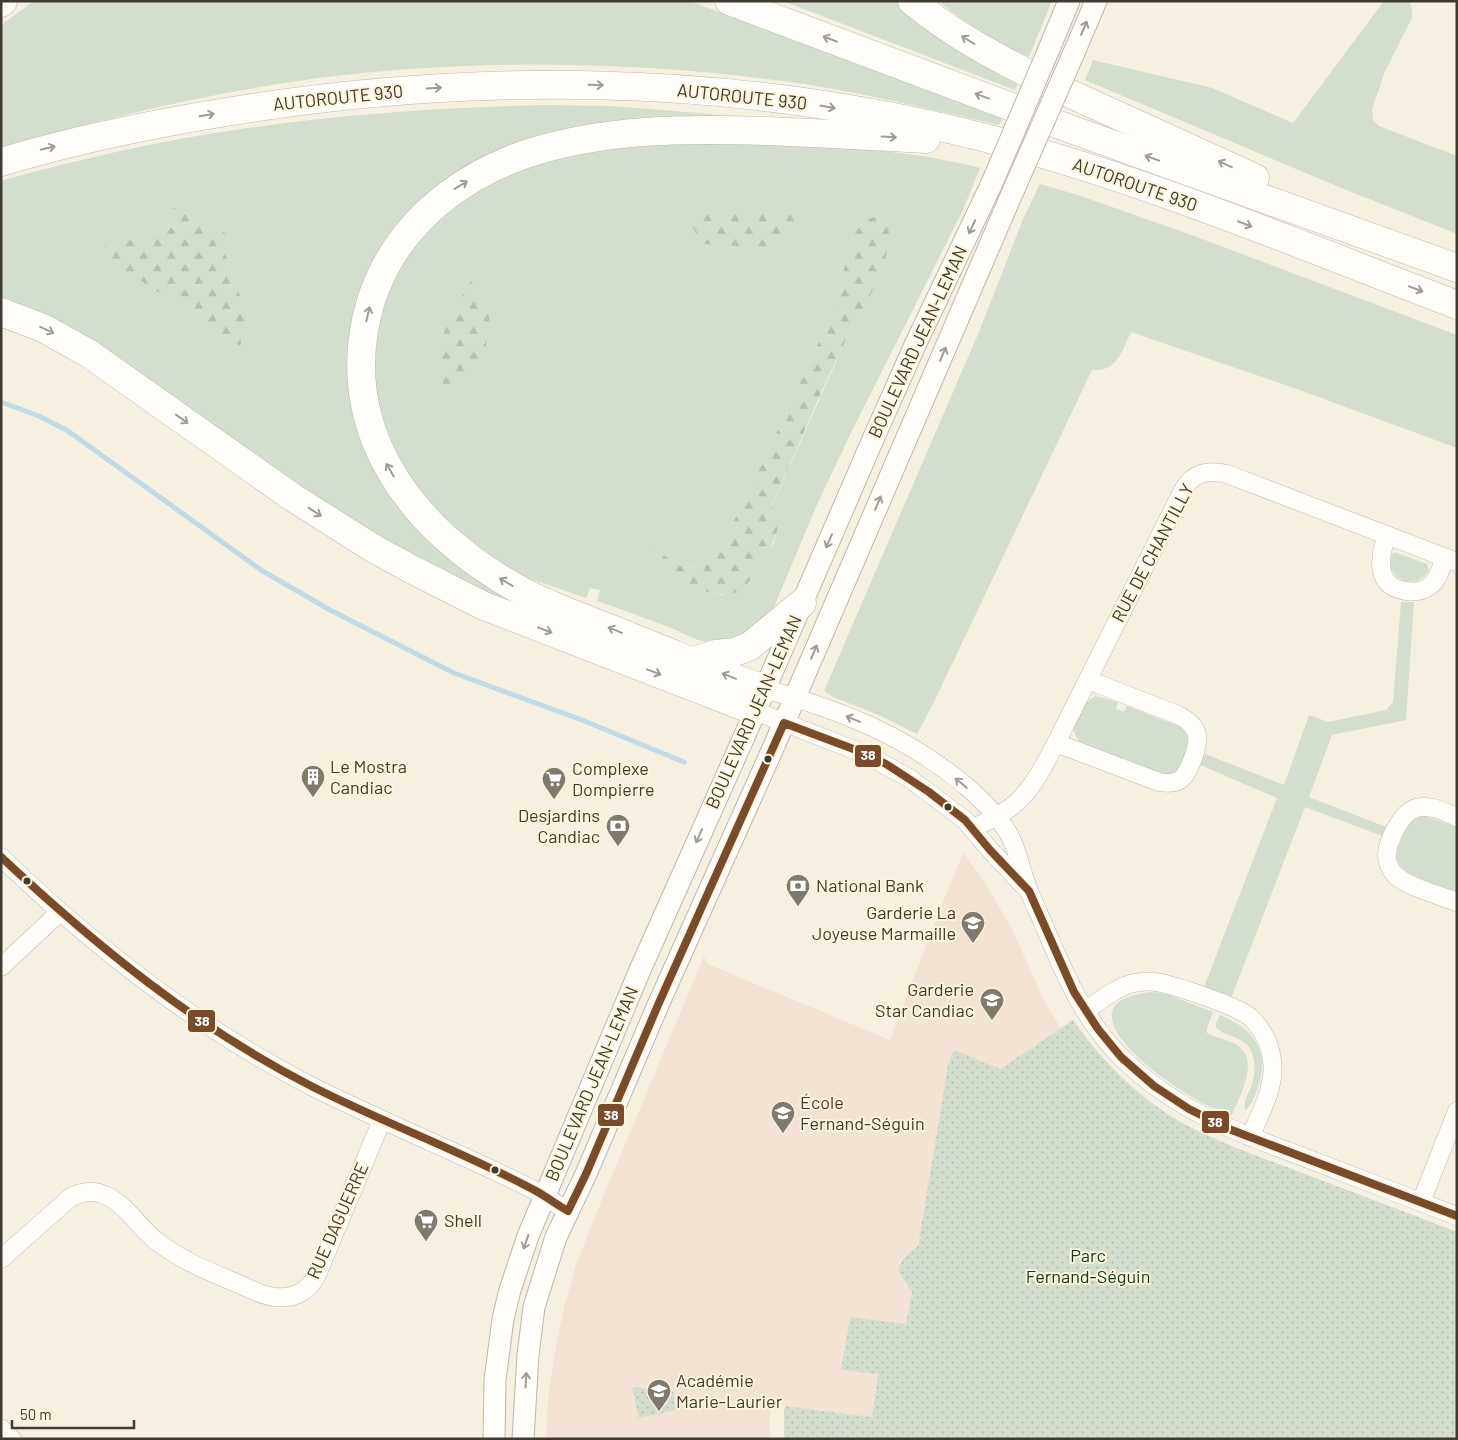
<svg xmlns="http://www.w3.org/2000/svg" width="1458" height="1440" font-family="Barlow,sans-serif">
<defs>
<pattern id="forest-firs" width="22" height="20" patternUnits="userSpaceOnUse" patternTransform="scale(1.25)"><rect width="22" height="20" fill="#d3decf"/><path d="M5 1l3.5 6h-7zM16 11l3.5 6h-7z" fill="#b6bfb2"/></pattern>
<pattern id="park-dots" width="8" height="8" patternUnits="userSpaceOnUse" patternTransform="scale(1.25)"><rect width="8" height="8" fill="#d3decf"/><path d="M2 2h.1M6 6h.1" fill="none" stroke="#b6bfb2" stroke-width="1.8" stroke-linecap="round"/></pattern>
</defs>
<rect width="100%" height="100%" fill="#f6f0e1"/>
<polygon fill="#f2e3d5" points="963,853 986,884 1012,929 1045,1003 1061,1028 1000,1069 954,1051 948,1065 918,1246 899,1262 899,1267 898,1271 912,1292 906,1324 850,1317 841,1370 878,1373 872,1417 770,1404 770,1439 546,1439 548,1399 554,1356 565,1303 576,1265 600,1204 704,956 708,964 890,1040 940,909"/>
<g fill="#d3decf" fill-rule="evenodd">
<path d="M34,1H689L1003,116L999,125C930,109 860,92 790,82C636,61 473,58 318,78C211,93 105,117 1,149V25Z"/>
<polygon points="783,1 895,1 922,23 1019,79 1015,90"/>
<path d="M938,1H1052L1029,57C996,43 966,23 938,1Z"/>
<polygon points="1384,1 1409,1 1412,9 1412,18 1384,74 1372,109 1373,120 1379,126 1457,156 1457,234 1339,187 1085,80 1093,60 1212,88 1293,123"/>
<path d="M546,105L612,106L757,118L465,171L357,311L388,489L592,630L449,581L1,301V181C37,170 74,162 111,153C254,121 400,108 546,105ZM187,204L193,227L222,245L248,318L94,249L174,227Z"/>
<path d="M680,142C780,145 883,143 980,168L963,210L847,441L816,507L774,607C758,629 731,649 702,641C690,638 678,630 666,626C643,617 620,609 597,601L600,590L590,588L586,598L522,576L498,561L459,531L428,505L383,433L372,361L382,302L410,249L453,202L514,171L589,150ZM865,220L876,282L844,344L772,506L778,524L774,543L750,581L723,595L710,593L684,582L660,565L649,546L682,567L697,568L708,563L721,547L768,451L838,301L851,243L856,231Z"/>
<path d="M1040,184L1078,195L1197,237L1457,335V448L1294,388L1131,332C1122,351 1117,372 1092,370L932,706L917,734L881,716L833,697L824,691L981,327L1023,219Z"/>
<path d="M1394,552L1427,564L1429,570C1413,596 1379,572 1394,552Z"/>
<polygon points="1401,602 1414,602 1406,720 1332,735 1309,797 1386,827 1382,836 1305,807 1232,996 1204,987 1277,798 1200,765 1205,754 1284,785 1309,715 1328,722 1386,710 1393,702"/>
<path d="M1096,696L1118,702L1116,709L1124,712L1127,706L1183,728C1193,739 1186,764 1174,772C1170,774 1166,774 1162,774L1080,742C1077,739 1075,735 1074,731C1072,721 1086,699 1096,696Z"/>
<path d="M1424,816L1457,827V892C1441,886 1401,877 1397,859C1395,851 1400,843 1403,836C1407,824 1412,819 1424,816Z"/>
<path d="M1153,992L1166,994L1213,1012L1207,1028V1033C1217,1039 1228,1039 1237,1045C1261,1061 1239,1096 1232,1115C1194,1108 1039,1002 1153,992Z"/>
<path d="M1220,1015C1253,1028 1271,1051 1258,1087C1255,1096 1252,1105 1245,1110C1243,1101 1249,1093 1252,1084C1256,1071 1256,1052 1245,1043C1236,1036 1224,1035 1216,1028V1023Z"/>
</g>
<g fill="url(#forest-firs)">
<polygon points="187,203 193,227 205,223 229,235 222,245 248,318 240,346 93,249 174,227 172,209"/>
<polygon points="767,210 806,212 794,234 772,248 703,244 683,212"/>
<path d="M874,217C884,220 889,224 889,235C888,274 860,311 844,344C818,397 796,452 772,505C774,511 778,518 778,524C778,540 752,586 737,592C711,603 653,573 648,545L682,567L697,568L708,563L721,547L768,451L838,301L845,264L851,243L856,231L865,220Z"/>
<path d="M471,281C478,292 487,303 489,315C490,322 488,332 487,339C482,370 476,378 447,390C441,382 441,377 440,368C437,335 454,308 471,281Z"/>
</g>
<g fill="url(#park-dots)">
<path d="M1073,1020C1105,1065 1145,1105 1196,1130C1231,1147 1268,1160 1305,1174C1355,1193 1406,1212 1457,1232V1439H784V1409L786,1406L872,1417L878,1374L841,1370L850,1317L906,1324L912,1292L898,1271C900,1258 909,1254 918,1246L948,1065L954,1050L1000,1069Z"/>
<polygon points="632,1387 673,1392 676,1410 639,1418"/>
</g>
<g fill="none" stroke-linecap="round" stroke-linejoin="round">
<polyline stroke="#c1dae6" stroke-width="5" points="1,402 39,416 68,431 261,570 330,610 454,673 582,720 684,762"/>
<defs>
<g id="minor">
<path d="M1387,535C1379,557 1374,586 1406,591C1413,592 1421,592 1428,587C1438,581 1441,568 1445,558"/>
<path d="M765,689C840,710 905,735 966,786C982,800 1001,818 1011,838C1019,855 1022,874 1029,891C1034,903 1040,916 1045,928C1065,975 1085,1022 1122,1058C1177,1112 1237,1132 1306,1158C1356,1177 1407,1197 1457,1216"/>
<polyline points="755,711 867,755 909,778 965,820 990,850 1025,887"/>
<path d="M1056,743L1159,782C1181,786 1186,777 1193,758C1201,737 1199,726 1178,715L1088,680"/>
<path d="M1457,817C1444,812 1430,804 1416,808C1401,813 1387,841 1387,856C1387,863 1391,871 1396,876C1408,887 1441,896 1457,902"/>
<path d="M973,828C988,821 1004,814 1017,802C1034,787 1045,763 1056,743L1183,490C1193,472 1208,470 1227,474L1457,562"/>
<path d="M1,857C94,947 198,1028 313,1087C385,1123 460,1153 532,1189C544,1195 556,1204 568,1211"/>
<polyline points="1,967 60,912"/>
<path d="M1085,1011C1100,1001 1116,987 1134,983C1143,981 1153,981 1161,983C1179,987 1237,1006 1250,1017C1262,1028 1270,1044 1272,1060C1276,1086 1260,1114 1250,1137"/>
<polyline points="1421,1202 1457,1111"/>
<path d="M1,1259L71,1197C82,1191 96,1190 107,1196C126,1205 139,1227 155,1240C180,1260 210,1272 239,1284C250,1289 262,1296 275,1297C293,1299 307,1292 316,1277L382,1120"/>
<polyline points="1,1428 12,1439"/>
</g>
<g id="tertiary">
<polyline points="1049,49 1069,1"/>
<polyline points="1073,55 1096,1"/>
<polyline points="494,1439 495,1380 503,1319 510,1290 528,1236 640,970 748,728 874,437 916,343 992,183"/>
<polyline points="523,1439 528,1355 534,1307 556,1237 586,1174 658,1005 774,746 1014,189"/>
</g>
<g id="motorway">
<polyline points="729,1 1073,130 1457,268"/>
<path d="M912,1C954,36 1003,61 1051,85L1255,178"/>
<polyline points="1,3 3,1"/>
<path d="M1,162C71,141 142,126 214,114C468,71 732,73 982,137C1145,179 1300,245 1457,305"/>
<polyline points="1,312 43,328 88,353 292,497 371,547 411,569 484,606 755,711"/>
<polyline points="693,661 716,654 735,652 750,646 802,603"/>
<path d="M765,689C719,674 675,654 631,637C593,621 552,608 516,588C410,529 333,426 371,301C394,229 453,180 523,155C600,129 683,128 764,131C818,133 872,136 926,139"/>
</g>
</defs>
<use href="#minor" stroke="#bdb8ad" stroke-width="19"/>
<use href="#tertiary" stroke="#bdb8ad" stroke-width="23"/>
<use href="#motorway" stroke="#bdb8ad" stroke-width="29"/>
<use href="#minor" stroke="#fefdfa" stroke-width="18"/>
<use href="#tertiary" stroke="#fefdfa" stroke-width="21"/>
<use href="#motorway" stroke="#fefdfa" stroke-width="28"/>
<defs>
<g id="tertiary-bridge">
<polyline points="992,183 1049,49"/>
<polyline points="1014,189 1073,55"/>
</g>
</defs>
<use href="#tertiary-bridge" stroke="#bdb8ad" stroke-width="23" stroke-linecap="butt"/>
<use href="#tertiary-bridge" stroke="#fefdfa" stroke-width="21"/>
<defs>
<path id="bus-1" d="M1,857C96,946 197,1028 313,1087C386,1124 464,1152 536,1191C547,1197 557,1205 568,1211L586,1174L658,1005L784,723L856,750L886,764L929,792L965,820L990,850L1029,891L1074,992L1098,1029L1121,1057L1154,1086L1189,1109L1229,1129L1457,1216"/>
</defs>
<use href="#bus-1" stroke="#fef4d9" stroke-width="11"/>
<use href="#bus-1" stroke="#7a4b2a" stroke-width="8"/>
</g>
<defs><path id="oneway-shaft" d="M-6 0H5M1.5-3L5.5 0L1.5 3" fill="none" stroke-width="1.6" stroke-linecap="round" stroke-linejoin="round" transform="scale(1.25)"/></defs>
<g stroke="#9e9c95">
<use href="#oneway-shaft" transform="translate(1084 28) rotate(-67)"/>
<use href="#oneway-shaft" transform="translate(830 39) rotate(-159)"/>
<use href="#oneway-shaft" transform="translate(968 40) rotate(-148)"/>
<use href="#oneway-shaft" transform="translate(596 85) rotate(2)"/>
<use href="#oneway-shaft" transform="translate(434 88) rotate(-3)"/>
<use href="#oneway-shaft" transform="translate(982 96) rotate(-160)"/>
<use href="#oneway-shaft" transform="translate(828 107) rotate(9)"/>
<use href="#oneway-shaft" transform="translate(207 115) rotate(-10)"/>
<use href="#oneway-shaft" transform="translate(889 137) rotate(3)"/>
<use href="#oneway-shaft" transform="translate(48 148) rotate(-14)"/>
<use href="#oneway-shaft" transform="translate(1152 158) rotate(-160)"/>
<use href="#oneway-shaft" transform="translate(1225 164) rotate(-155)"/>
<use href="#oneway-shaft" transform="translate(461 185) rotate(-31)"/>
<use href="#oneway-shaft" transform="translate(1245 224) rotate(21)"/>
<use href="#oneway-shaft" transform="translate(972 227) rotate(115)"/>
<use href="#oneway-shaft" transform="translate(1416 289) rotate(21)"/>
<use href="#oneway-shaft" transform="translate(368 314) rotate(-77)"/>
<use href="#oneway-shaft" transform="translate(47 330) rotate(25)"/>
<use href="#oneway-shaft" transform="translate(943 354) rotate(-67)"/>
<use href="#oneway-shaft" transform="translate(182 419) rotate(36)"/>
<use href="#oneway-shaft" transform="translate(390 470) rotate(-120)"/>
<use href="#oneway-shaft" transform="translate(878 503) rotate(-67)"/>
<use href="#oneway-shaft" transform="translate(315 512) rotate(33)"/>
<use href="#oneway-shaft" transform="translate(829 541) rotate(114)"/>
<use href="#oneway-shaft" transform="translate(506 582) rotate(-149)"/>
<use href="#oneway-shaft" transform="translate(545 630) rotate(21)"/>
<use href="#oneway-shaft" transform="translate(615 630) rotate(-158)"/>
<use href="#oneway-shaft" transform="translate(814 652) rotate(-67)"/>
<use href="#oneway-shaft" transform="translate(654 672) rotate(21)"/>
<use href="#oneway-shaft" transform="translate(729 676) rotate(-158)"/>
<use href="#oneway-shaft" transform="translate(853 719) rotate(-157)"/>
<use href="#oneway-shaft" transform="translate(961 783) rotate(-140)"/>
<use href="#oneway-shaft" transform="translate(699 836) rotate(114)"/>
<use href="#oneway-shaft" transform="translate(526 1242) rotate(109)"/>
<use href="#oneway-shaft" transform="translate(526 1380) rotate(-87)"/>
</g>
<defs>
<symbol id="building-pin" viewBox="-11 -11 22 30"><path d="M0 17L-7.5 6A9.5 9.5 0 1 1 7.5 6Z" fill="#7f7a6e" stroke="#fef4d9"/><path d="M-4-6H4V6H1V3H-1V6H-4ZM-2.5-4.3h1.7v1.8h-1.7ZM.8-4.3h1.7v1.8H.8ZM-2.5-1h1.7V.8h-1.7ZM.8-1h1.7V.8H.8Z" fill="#fff"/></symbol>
<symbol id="supermarket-pin" viewBox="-11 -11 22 30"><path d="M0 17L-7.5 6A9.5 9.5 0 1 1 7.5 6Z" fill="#7f7a6e" stroke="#fef4d9"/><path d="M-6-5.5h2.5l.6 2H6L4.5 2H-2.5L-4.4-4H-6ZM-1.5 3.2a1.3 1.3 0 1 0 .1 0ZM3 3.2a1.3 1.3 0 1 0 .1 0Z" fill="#fff"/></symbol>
<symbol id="bank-pin" viewBox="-11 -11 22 30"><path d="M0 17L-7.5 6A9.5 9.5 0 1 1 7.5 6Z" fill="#7f7a6e" stroke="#fef4d9"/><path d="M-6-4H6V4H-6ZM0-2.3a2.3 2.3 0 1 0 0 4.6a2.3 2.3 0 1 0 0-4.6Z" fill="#fff"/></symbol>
<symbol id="school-pin" viewBox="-11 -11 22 30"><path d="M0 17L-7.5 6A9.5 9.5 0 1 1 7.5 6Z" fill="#7f7a6e" stroke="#fef4d9"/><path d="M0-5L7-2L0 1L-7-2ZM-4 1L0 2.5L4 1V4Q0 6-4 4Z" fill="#fff"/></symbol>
</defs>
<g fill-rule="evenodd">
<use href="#building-pin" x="299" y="763" width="28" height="38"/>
<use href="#supermarket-pin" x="540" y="765" width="28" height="38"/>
<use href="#bank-pin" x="604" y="812" width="28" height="38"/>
<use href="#bank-pin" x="784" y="872" width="28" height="38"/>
<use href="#school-pin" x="959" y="909" width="28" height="38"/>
<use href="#school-pin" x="978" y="986" width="28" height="38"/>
<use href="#school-pin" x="769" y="1099" width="28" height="38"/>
<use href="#supermarket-pin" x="412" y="1207" width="28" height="38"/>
<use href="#school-pin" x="645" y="1377" width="28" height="38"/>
</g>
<g fill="#3f3b30" stroke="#fef4d9" stroke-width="2">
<circle cx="768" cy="759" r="4.5"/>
<circle cx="948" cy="807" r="4.5"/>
<circle cx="27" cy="881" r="4.5"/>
<circle cx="495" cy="1170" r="4.5"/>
</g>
<g text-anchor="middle" stroke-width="4" stroke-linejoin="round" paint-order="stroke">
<g font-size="18" fill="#3f3b30" stroke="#fef4d9">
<text transform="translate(742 97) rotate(6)" y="6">AUTOROUTE 930</text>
<text transform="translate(338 98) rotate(-6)" y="6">AUTOROUTE 930</text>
<text transform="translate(1135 185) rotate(19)" y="6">AUTOROUTE 930</text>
<text transform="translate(918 342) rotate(-65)" y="6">BOULEVARD JEAN-LEMAN</text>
<text transform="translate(1153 553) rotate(-62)" y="6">RUE DE CHANTILLY</text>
<text transform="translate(754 712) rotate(-66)" y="6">BOULEVARD JEAN-LEMAN</text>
<text transform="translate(592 1084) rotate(-67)" y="6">BOULEVARD JEAN-LEMAN</text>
<text transform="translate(338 1221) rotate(-66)" y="6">RUE DAGUERRE</text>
</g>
<g font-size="18" fill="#3f3b30" stroke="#fef4d9" text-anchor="start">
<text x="330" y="773">Le Mostra<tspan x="330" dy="21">Candiac</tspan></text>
<text x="572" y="775">Complexe<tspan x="572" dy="21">Dompierre</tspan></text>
<text x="600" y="822" text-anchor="end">Desjardins<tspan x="600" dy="21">Candiac</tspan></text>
<text x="816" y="892">National Bank</text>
<text x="956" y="919" text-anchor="end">Garderie La<tspan x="956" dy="21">Joyeuse Marmaille</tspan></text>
<text x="974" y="996" text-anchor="end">Garderie<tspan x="974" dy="21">Star Candiac</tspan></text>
<text x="800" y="1109">École<tspan x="800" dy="21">Fernand-Séguin</tspan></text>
<text x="444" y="1227">Shell</text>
<text x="676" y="1387">Académie<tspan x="676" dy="21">Marie-Laurier</tspan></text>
</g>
<g font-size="18" fill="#083b24" stroke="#fef4d9">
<text x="1088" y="1262">Parc<tspan x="1088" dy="21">Fernand-Séguin</tspan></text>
</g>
</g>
<g stroke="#fef4d9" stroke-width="2">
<rect x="854" y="744" width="28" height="24" rx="5" fill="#7a4b2a"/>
<rect x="187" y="1009" width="29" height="24" rx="5" fill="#7a4b2a"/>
<rect x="597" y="1103" width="28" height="24" rx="5" fill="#7a4b2a"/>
<rect x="1201" y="1110" width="29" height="24" rx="5" fill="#7a4b2a"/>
</g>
<g font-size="14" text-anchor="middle" font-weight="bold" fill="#fff">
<text x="868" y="760">38</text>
<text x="202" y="1026">38</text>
<text x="611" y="1120">38</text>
<text x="1215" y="1127">38</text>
</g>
<rect width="1458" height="1440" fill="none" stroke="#3f3b30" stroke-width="5"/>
<path d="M12 1420v8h122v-8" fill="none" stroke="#3f3b30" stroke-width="2.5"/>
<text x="20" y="1420" font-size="15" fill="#3f3b30" stroke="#fef4d9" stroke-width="4" paint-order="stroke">50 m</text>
</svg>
